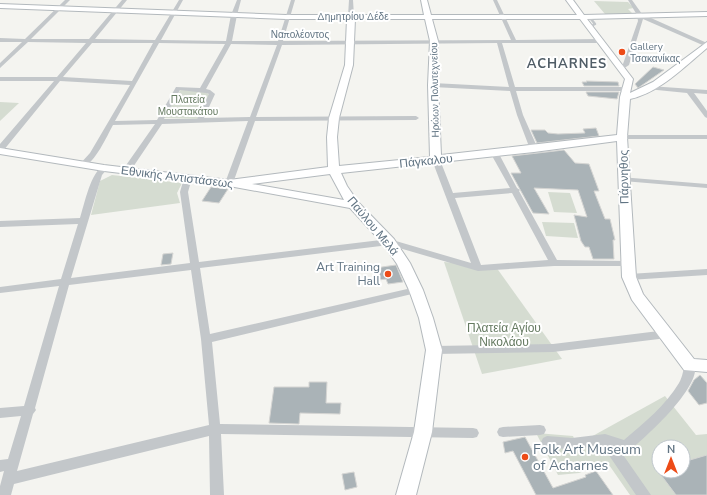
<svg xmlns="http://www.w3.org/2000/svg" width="707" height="495" font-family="'Nunito Sans',sans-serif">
<rect width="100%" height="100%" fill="#f4f4f0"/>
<g fill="#d5dcd1" fill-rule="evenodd">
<polygon points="594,1 628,2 634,8 628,9 633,14 605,14"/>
<polygon points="181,89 205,92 210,95 197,119 164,118"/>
<polygon points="0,102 19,103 0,121"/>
<polygon points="112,175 182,183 177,193 180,203 91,215 100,181"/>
<polygon points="548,192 570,193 577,213 554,212"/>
<polygon points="542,222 574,223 578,238 546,236"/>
<polygon points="444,262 496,267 562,359 482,374"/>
<path d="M665,396L696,435L707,434V495H630L607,462L579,473L558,475L536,433L573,436L576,443L589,441L603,457L589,438ZM659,447H683V471H659Z"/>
</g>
<g fill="#aab3b7" stroke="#d5d5d3">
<polygon points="653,67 664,70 638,88 635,84"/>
<polygon points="586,81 618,82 619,86 584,86 582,82 587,82"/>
<polygon points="586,92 619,92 617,99 588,96"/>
<polygon points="596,128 599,136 537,143 531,130 545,130 548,133 558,134 585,133 583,129"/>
<polygon points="564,150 575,163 589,164 599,191 594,191 605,219 610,219 615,240 613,240 614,259 593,259 589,247 585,247 581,241 574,215 587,217 578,190 534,188 549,214 533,213 511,173 521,173 512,156"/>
<polygon points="211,187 228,189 219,203 202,201"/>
<polygon points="173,253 171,264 161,265 163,254"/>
<polygon points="396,265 403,282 388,284 386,279 379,280 375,268"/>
<polygon points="700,375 707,383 707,403 699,405 688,391 694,380"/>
<polygon points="309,382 327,382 326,403 341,403 340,414 300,413 299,424 269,423 274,387 309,387"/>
<polygon points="525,437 553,488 586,477 585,475 596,471 613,495 536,495 513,451 505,453 503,442"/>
<polygon points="707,455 707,495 676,495 658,471 683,471 683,462"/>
<polygon points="354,472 357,487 345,490 342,474"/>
</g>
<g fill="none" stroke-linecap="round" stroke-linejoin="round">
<defs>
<path id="secondary" d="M421,0H427L431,15H577L566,0H573L584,15L707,12V16L587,19L633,79L630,93L653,82L707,42V48C684,67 659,93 630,99L627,137L636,277L643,294L694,359L707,360V372L684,370L632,300L622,277L617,141L534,152L341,173L347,186L358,202L394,239L410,263L423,290L433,318L442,350L432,432L416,495H396L414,432L426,350L419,318L409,290L397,264L384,245L350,208L229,186L104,171L0,154V148L104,165L229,180L328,167L327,137L329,118L345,65L347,19H286L0,8V4L286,15H424ZM355,19H425L430,41L428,85L430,157L339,166L337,137L339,118L353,65ZM432,19H580L625,79L620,97L617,135L441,155L438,85V41ZM330,174L344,200L252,184Z"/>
</defs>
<use href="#secondary" stroke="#b3b9bd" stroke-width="2"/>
<polyline stroke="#c3c7ca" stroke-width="2.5" points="586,18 591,19 595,24 589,27"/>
<g fill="#c3c7ca" fill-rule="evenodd">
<path d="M65,0H70L31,39H89L122,0H127L95,39L155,40L179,0H183L161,40L226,41L231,15L237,0H241L237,15L232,41H278L291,0H295L283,41L511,40L493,0H497L516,40L600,39L603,41L600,43H502L515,87H627L630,89L627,91H516L523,115L538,149L534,151L530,149L517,115L510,91L433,87L430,85L433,83L509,87L497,43L282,45L256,117L416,116L419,118L416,120L255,121L233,183L229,185L225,183L248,121L162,124L129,173H126L122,171L155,124L113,125C107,136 95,163 83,167L79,165L90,153L130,85L60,81L3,151H0V144L54,81H0V77H57L86,43L28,42L0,68V63L22,42H0V38L25,39ZM92,43H153L132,81L63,77ZM159,43L225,44L200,88L176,87L157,120L115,121ZM231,44L277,45L250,117L204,118L215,94L210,90L206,89ZM180,90L206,93L209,94L197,119H164Z"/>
<polygon points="349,0 353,0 354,16 351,18 348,16"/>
<polygon points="628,0 632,0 642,14 707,43 707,47 643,19 629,65 623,69 619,69 619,67 623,64 638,21 637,15"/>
<polygon points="649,86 707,90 707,94 694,93 707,111 707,118 705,117 687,93 647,89 647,87"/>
<polygon points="619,135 707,135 707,139 622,139 618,137"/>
<path d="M492,152H498L499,154L517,188L520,190L519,191L557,260L627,261L632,264L630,266H554L478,271L389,245L200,268L210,334L416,287L419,288L421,290L419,292L416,293L212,342L220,424L473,428L477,429L479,433L477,437L473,438L221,434L224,495H210L209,436L14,484L11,495H0V486L4,471L0,472V460L8,459L21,416L0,418V408L24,406L59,286L0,293V287L61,279L78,224L0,227V221L80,218C84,206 91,170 104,166L108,168L102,175L71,278L190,263L180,192L184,178L188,176L192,178L188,192L199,262L389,239L471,263L432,160L436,158L440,160L453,193L510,188L491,154ZM512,193L548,260L481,265L455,198ZM191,270L201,339L209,425L17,471L33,414L36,410L35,408L69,285Z"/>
<polygon points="620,177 707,184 707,188 623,181 620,181 619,179"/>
<polygon points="707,269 707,275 629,280 624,277 629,274"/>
<polygon points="667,330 671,331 672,334 671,337 667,338 553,352 434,354 430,353 429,350 430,347 434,346 553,344"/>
<path d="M690,361L694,362C705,384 646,437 630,450L626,452L619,449L651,495H636L602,445L572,450L543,446L541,442L543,438L547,436L572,438L605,434L624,440C644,423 666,405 679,383C683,376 683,369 686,362Z"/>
<polygon points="540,425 544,426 546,430 544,434 540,435 503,437 499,436 497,432 499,428 503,427"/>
</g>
<use href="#secondary" fill="#fff" fill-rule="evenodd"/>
</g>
<g fill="#ed4b17" stroke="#fff" stroke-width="1.5">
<circle cx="622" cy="52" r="4"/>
<circle cx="388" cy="274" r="4"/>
<circle cx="525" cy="457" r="4"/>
</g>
<g text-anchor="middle" stroke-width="4" stroke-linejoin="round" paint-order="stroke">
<g font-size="10" fill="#617483" stroke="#fff">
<text x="353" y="20">Δημητρίου Δέδε</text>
<text x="300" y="38">Ναπολέοντος</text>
<text transform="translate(434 90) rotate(-91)" y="4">Ηρώων Πολυτεχνείου</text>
</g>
<g font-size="10" fill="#617483" stroke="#fff" text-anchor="start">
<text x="630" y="50">Gallery<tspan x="630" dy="12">Τσακανίκας</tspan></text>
</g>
<g font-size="10" fill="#657a61" stroke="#fff">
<text x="188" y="103">Πλατεία<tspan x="188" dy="12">Μουστακάτου</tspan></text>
</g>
<g font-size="12" fill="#617483" stroke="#fff">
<text transform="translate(426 161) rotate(-6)" y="4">Πάγκαλου</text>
<text transform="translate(177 177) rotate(7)" y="4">Εθνικής Αντιστάσεως</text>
<text transform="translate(624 177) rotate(-91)" y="4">Πάρνηθος</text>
<text transform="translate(373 226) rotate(50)" y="4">Παύλου Μελά</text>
</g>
<g font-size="12" fill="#617483" stroke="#fff" text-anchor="end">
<text x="380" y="271">Art Training<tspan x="380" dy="14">Hall</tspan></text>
</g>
<g font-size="12" fill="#657a61" stroke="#fff">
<text x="504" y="332">Πλατεία Αγίου<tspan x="504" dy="14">Νικολάου</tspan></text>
</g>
<g font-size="13" font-weight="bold" letter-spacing="1" fill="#505d67" stroke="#fff">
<text x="567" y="68">ACHARNES</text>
</g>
<g font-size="14" fill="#617483" stroke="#fff" text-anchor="start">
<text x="533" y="454">Folk Art Museum<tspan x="533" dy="16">of Acharnes</tspan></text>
</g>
</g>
<g transform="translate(671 459)"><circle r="19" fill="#ffffff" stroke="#c0c7cd"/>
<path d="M0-3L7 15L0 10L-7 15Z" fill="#ed4b17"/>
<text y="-6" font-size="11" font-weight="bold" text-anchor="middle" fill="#617483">N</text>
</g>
</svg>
